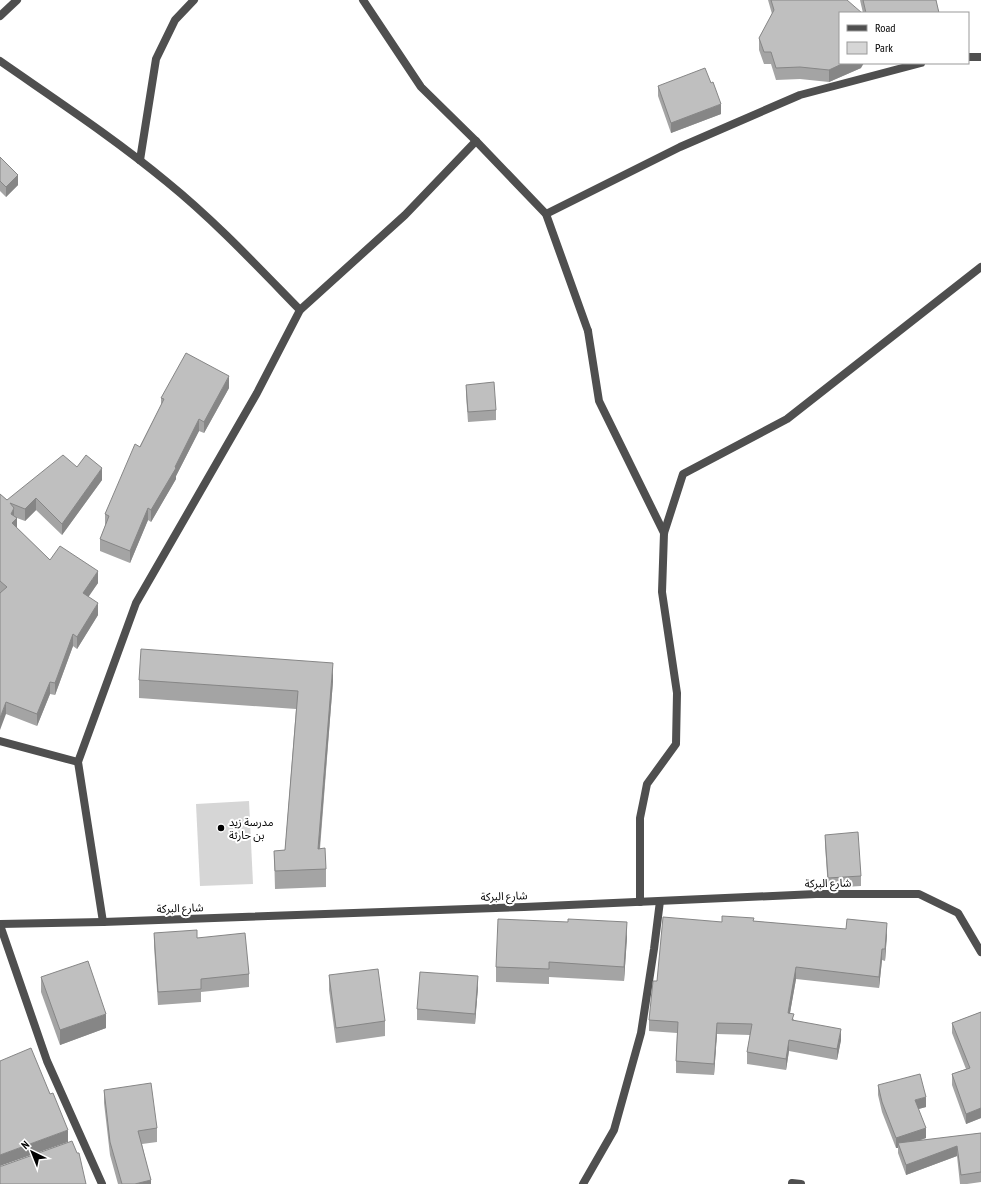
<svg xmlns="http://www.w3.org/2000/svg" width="981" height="1184" font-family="'PT Sans Narrow','Noto Sans Arabic',sans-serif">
<rect width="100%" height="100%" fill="#fff"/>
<polygon fill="#d6d6d6" points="249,801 253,884 200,886 196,804"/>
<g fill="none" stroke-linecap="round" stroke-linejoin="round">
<g stroke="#4f4f4f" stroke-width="8">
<polyline points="588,331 599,401 664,533"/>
<polyline points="103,922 78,762 136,603 257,393 300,310 405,215 476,141"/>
<polyline points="792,1183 801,1184"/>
<polyline points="583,1184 614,1130 641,1033 654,949 660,901"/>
</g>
<g stroke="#4f4f4f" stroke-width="8">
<polyline points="363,0 421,87 476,141 546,214 588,331"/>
<polyline points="0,16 17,0"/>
<polyline points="968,57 981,57"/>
<path d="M0,61C56,100 114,138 167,182C215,221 257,266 300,310"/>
<polyline points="140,160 156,59 175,20 194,0"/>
<polyline points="546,214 680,147 800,95 921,63"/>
<polyline points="0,741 78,762"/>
<polyline points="640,902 640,818 647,784 676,744 677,693 662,592 664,533 683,474 787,419 981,267"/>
<polyline points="0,924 103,922 524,907 816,894 919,894 958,913 981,952"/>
<polyline points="0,925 47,1061 102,1184"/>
</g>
</g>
<g fill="#a4a4a4">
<polygon points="768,0 847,0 861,68 829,82 800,79 776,80 771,64 764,64 759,50 759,38 772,14"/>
<polygon points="860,0 936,0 939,13 863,13"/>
<polygon points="658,86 721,114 671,133 658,96"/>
<polygon points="0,157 18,185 6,197 0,191"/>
<polygon points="466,385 496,410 496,420 468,422 466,395"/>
<polygon points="229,388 204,433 199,431 176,476 176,479 151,522 148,520 130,563 100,551 100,539 105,526 105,514 161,405 161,398"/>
<polygon points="77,467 102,480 62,535 36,510 25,521 17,518 17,528 50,560 98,583 88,596 98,615 77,649 73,646 55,695 50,694 37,726 6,714 0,593 0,494 7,500"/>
<polygon points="139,680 333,681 320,849 326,869 326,887 275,889 274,851 285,850 296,709 139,698"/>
<polygon points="825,835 861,876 861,886 828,888 825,845"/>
<polygon points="754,921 887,934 885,961 882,960 879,988 796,979 790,1013 794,1020 841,1040 837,1060 789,1051 786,1070 747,1064 747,1052 750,1035 717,1034 714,1075 676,1073 676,1061 677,1033 649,1031 649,1020 722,922"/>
<polygon points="568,922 627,937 624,981 549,977 549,984 496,982 496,967"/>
<polygon points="154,933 197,938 249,974 249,987 201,992 201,1002 158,1005 154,946"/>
<polygon points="329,975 385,1021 385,1036 336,1043 329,990"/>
<polygon points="41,977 106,1028 60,1045 41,992"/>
<polygon points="478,987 475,1024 417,1020 417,1009"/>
<polygon points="981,1012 981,1118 966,1124 952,1085 952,1074 966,1069 952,1033 952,1023"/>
<polygon points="878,1085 926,1107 918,1109 926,1138 918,1141 981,1133 981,1182 967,1184 960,1184 957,1156 906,1175 898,1153 898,1148 896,1148 882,1112 878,1095"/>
<polygon points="104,1090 157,1128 157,1142 142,1144 151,1184 118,1184 110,1155 104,1103"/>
</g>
<g fill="#868686">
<polygon points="844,63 864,63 861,68 829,82 829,70"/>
<polygon points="721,104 721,114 671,133 671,123"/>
<polygon points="18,175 18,185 6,197 6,187"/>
<polygon points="229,376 229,388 204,433 204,422"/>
<polygon points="199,419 199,431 176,476 176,479 151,522 151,510"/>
<polygon points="102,468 102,480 62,535 62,524"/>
<polygon points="36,498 36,510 25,521 25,509"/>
<polygon points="14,508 14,520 17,518 17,530 12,535 11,514"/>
<polygon points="148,508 148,520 130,563 130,551"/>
<polygon points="98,571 98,583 83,605 83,593"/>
<polygon points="98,603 98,615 77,649 77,637"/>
<polygon points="73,634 73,646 55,695 55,683"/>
<polygon points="333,663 333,681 318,867 318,849"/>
<polygon points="50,682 50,694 37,726 37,714"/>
<polygon points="6,702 6,714 0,730 0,718"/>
<polygon points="627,922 627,937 624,981 624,967"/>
<polygon points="887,923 887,934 885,961 885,949"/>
<polygon points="882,949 882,960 879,988 879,977"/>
<polygon points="796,967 796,979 788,1024 788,1013"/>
<polygon points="478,976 478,987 475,1024 475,1014"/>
<polygon points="106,1014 106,1028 60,1045 60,1030"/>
<polygon points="717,1023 717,1034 714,1075 714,1064"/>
<polygon points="841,1029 841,1040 837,1060 837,1049"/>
<polygon points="789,1040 789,1051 786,1070 786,1059"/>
<polygon points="926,1097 926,1107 915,1110 915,1100"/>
<polygon points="981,1108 981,1118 966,1124 966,1114"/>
<polygon points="926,1128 926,1138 899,1147 898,1143 898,1148 896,1148 896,1138"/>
<polygon points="68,1130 68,1142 0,1166 0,1155"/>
<polygon points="957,1146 957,1156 906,1175 906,1165"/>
<polygon points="151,1180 151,1184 135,1184"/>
</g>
<g fill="#bfbfbf" stroke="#868686">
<polygon points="771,0 847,0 862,13 840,13 840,63 844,63 829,70 800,67 776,68 771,52 764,52 759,38 774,10"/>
<polygon points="863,0 936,0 939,13 866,13"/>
<polygon points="705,68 711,83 713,82 721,104 671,123 658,86"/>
<polygon points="0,157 18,175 6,187 0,181"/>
<polygon points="186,353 229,376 204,422 199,419 175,467 176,468 151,510 148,508 130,551 100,539 109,516 105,514 135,444 140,447 164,399 161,398"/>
<polygon points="494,382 496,410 468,412 466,385"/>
<polygon points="63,455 77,467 86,455 102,468 62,524 36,498 25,509 10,503 14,508 11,514 17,518 12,523 50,560 60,546 98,571 83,593 98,603 77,637 73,634 55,683 50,682 37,714 6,702 0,718 0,593 7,587 0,581 0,494 7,500"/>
<polygon points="141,649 333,663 318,849 325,848 326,869 275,871 274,851 285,850 298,691 139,680"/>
<polygon points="858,832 861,876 828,878 825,835"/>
<polygon points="722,916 754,918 753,921 846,929 847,919 887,923 885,949 882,949 879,977 796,967 788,1013 794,1014 792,1020 841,1029 837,1049 789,1040 786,1059 747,1052 752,1024 717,1023 714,1064 676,1061 678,1022 649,1020 653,981 657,981 663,917 722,922"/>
<polygon points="498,919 568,922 568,919 627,922 624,967 549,962 549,969 496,967"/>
<polygon points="197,930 197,938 245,933 249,974 201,979 201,989 158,992 154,933"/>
<polygon points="88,961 106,1014 60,1030 41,977"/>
<polygon points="378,969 385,1021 336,1028 329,975"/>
<polygon points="420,972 478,976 475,1014 417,1009"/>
<polygon points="981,1012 981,1108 966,1114 952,1074 970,1068 952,1023"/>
<polygon points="31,1048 50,1094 53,1093 68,1130 0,1155 0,1061"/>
<polygon points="920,1074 926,1097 915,1100 926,1128 896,1138 882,1102 878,1085"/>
<polygon points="151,1083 157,1128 138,1131 151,1180 135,1184 122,1184 110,1142 104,1090"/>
<polygon points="981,1133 981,1172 961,1175 957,1146 906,1165 898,1143"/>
<polygon points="72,1141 77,1153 79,1153 86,1184 0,1184 0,1166 2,1166"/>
</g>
<circle fill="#000" stroke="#fff" stroke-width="1.5" cx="221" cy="828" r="4"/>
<g text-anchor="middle" stroke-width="4" stroke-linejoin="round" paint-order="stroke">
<g font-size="11" fill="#000" stroke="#fff" text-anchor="start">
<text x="229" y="826">مدرسة زيد<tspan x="229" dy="13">بن حارثة</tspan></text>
</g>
<g font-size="11" fill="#000" stroke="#fff">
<text transform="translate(828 883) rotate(-1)" y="4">شارع البركة</text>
<text transform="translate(504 896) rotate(-2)" y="4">شارع البركة</text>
<text transform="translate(180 908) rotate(-2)" y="4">شارع البركة</text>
</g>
</g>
<rect x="839" y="12" width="130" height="52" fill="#ffffff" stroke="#999999"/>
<rect x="847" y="25" width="20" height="6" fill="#4f4f4f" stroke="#999999"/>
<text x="875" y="32" font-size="12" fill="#000000">Road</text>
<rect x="847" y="42" width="20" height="12" fill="#d6d6d6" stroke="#999999"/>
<text x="875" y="52" font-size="12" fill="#000000">Park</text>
<g transform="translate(32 1152) rotate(317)" stroke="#ffffff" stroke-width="3" paint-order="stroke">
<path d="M0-3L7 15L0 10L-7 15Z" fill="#000000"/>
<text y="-6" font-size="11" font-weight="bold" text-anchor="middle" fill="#000000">N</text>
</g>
</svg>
